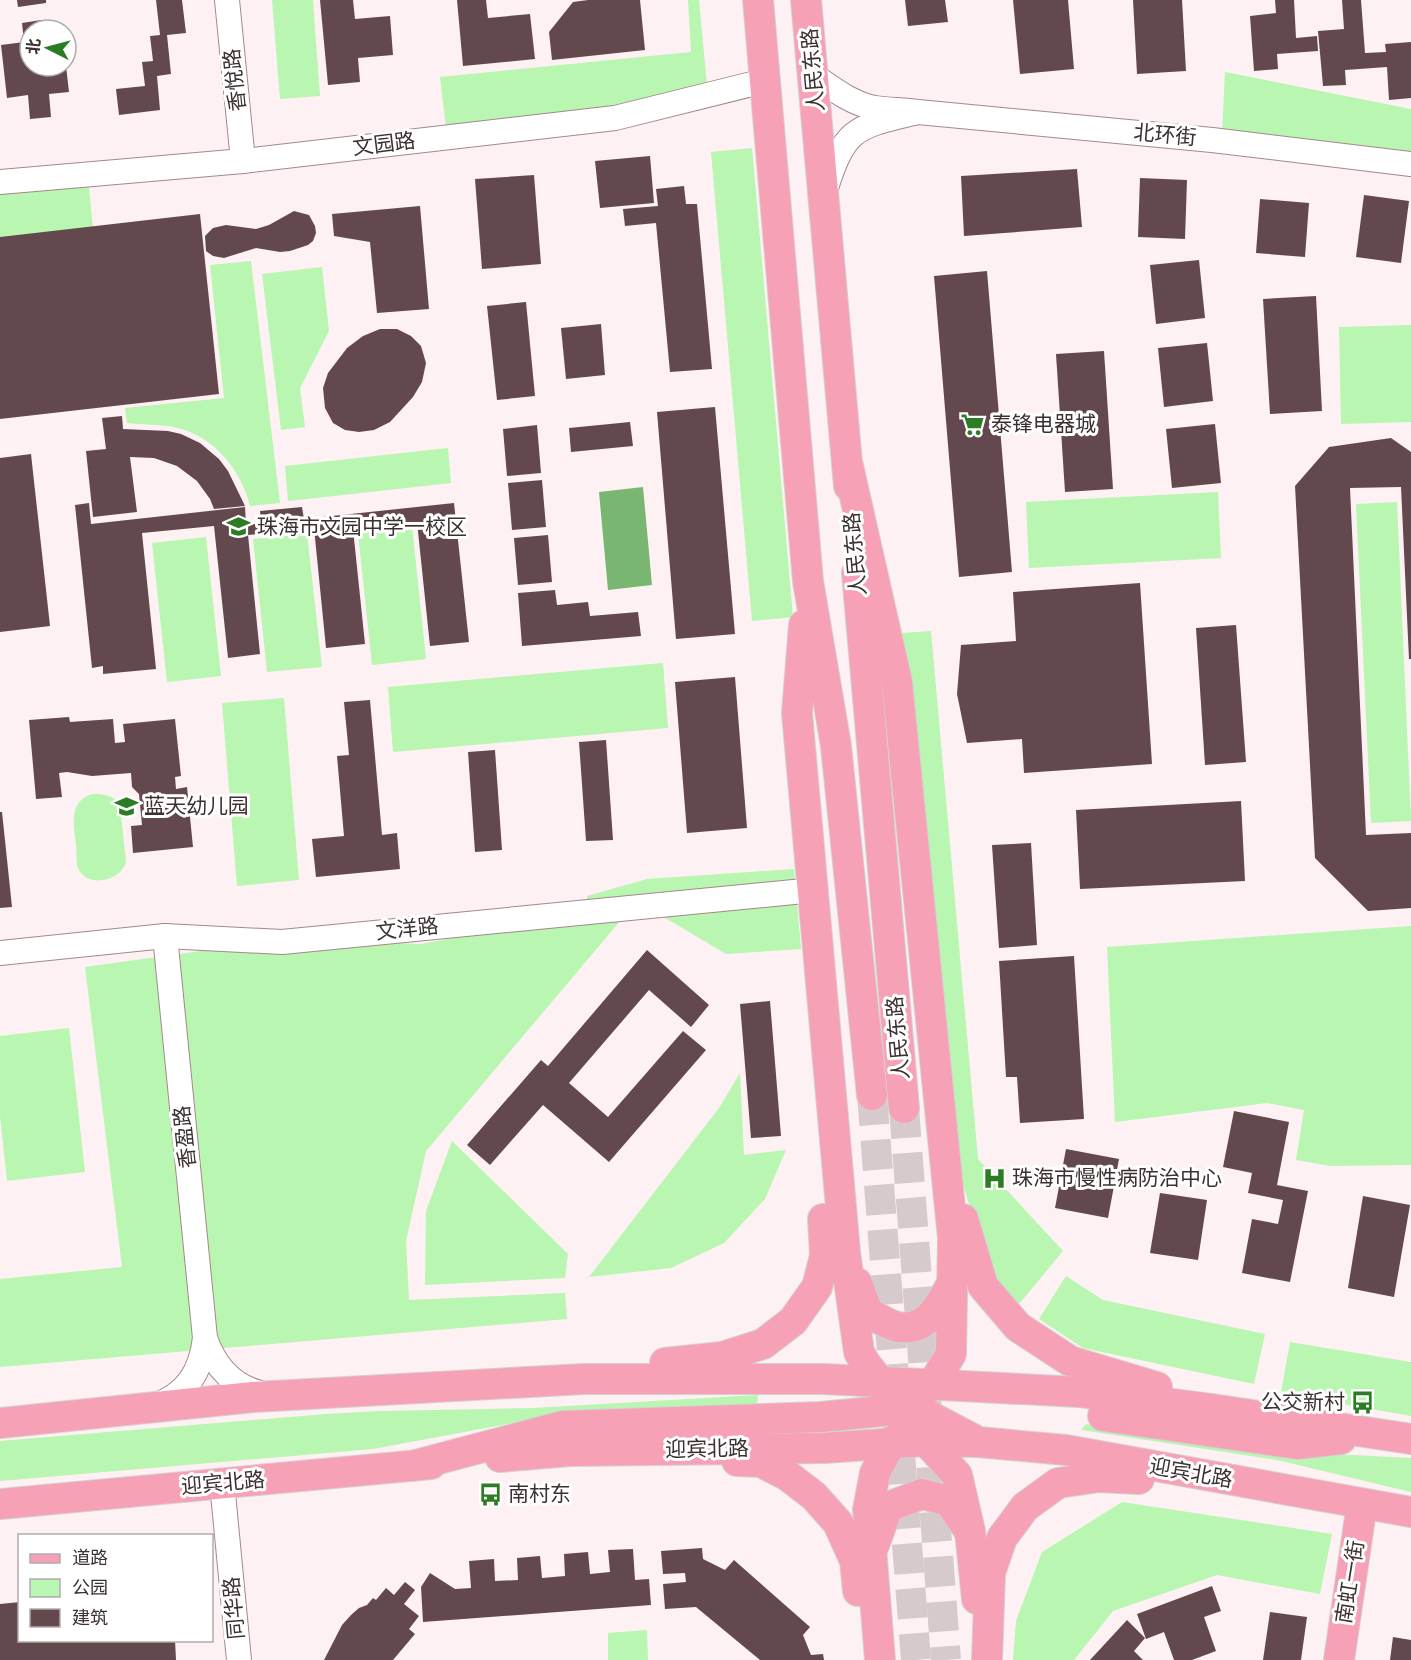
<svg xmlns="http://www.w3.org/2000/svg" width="1411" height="1660" font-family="Arial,'Noto Sans SC',sans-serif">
<rect width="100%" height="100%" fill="#fef1f3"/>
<g fill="#b8f6b1">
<polygon points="272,0 313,0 320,96 280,99"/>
<polygon points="688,0 699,0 707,85 611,110 446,128 440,77 691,52"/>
<polygon points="1225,72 1411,109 1411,157 1222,134"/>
<polygon points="752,148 793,617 752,621 711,152"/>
<polygon points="88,178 95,250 0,259 0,187"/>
<path d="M251,261L280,503L250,506C241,469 213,435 174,427C159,424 142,425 127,423L125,408L224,398L210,265Z"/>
<polygon points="322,267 329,331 300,388 305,427 281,430 262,274"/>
<polygon points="1411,325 1411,422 1341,424 1339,327"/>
<polygon points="448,448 451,483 288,501 285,466"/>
<polygon points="1218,492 1221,558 1029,568 1026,502"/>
<polygon points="1397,502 1411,821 1371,823 1356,504"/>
<polygon points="412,526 426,659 372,665 358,532"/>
<polygon points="307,534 322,667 267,672 253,539"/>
<polygon points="206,537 221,676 167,682 152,543"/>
<polygon points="931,631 978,1159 1063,1251 1015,1309 982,1250 957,1162 902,633"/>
<polygon points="663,663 668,728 393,752 388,687"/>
<polygon points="284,698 299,880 237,886 222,703"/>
<path d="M92,794C103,794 115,795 120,806L126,862C121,881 87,889 78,868C76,862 77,852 76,845C74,824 68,802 92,794Z"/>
<polygon points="794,869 801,949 726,954 637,901 426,1151 406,1241 409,1300 565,1293 567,1319 0,1367 0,1279 122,1267 85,967 237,946 370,942 421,944 588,913 587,896 647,879"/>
<polygon points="1411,926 1411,1165 1331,1166 1296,1160 1304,1110 1267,1103 1115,1122 1107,947"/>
<polygon points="69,1028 85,1172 7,1181 0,1116 0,1036"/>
<polygon points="740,1073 744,1155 786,1150 765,1199 724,1243 671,1268 589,1277 719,1108"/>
<polygon points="452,1141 568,1254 565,1278 425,1285 426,1211"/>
<polygon points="1066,1276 1103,1300 1265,1334 1254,1384 1083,1348 1039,1319"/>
<polygon points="1290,1342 1411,1362 1411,1416 1281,1393"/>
<polygon points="758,1395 757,1405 550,1416 373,1449 0,1481 0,1441 326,1414 380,1411 533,1408"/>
<polygon points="1086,1424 1275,1451 1411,1458 1411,1492 1277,1460 1081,1430"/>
<polygon points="1122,1502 1332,1534 1320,1594 1217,1575 1113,1611 1074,1660 1013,1660 1016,1621 1042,1552"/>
<polygon points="647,1630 648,1660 608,1660 608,1633"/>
</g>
<polygon fill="#79b672" points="643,487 652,585 608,590 599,492"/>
<g fill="#63494d">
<polygon points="17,0 46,0 46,3 18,7"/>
<polygon points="156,0 182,0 186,33 167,35 171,74 157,76 160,110 119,115 116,89 145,86 142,62 153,61 150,36 160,35"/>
<polygon points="320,0 353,0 355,19 390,16 393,55 358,58 360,82 328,85"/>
<polygon points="457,0 486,0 488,18 530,14 535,59 463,66"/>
<polygon points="588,0 640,0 645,50 552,60 549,32 573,2"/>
<polygon points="905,0 945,0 948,22 908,26"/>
<polygon points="1013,0 1068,0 1074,69 1020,74"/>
<polygon points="1133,0 1182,0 1186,71 1137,74"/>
<polygon points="1275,0 1294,0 1296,38 1317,36 1318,51 1277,54 1278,69 1254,71 1250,16 1276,13"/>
<polygon points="1342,0 1361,0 1365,53 1386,52 1385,44 1411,42 1411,98 1389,100 1387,67 1345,70 1346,85 1323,86 1318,31 1344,29"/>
<polygon points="41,20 42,30 30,30 30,66 66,66 69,92 49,94 51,117 30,119 28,95 7,98 1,45 24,42 22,23"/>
<polygon points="650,156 654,203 600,208 595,161"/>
<polygon points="1077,169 1082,227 964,236 961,176"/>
<polygon points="534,175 541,264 482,269 475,179"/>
<polygon points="1140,178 1187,180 1185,239 1138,237"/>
<polygon points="684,186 686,204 697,204 712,369 670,372 656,223 625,226 623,209 658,206 656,189"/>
<polygon points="1364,195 1409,201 1401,263 1356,257"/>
<polygon points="1260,199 1309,203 1305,257 1256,253"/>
<polygon points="420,206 429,309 377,313 370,242 334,236 332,214"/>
<polygon points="294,211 309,215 315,226 316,233 313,241 308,245 290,251 280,252 256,248 224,258 213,256 206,251 205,236 213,228 226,225 256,229 269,225"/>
<polygon points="200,214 219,394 0,419 0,237"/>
<polygon points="1199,260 1205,318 1156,324 1150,265"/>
<polygon points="987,271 1012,572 959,577 934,276"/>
<polygon points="1316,296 1322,411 1270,414 1263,299"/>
<polygon points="526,302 535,396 497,400 487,306"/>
<polygon points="601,324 605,375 566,379 561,328"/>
<polygon points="380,329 397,329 411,336 421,346 426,363 422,382 413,397 390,422 374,430 359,432 345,430 333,423 325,408 323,388 328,373 347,348 363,336"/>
<polygon points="1207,343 1213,401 1164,407 1158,348"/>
<polygon points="1104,351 1113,489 1065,492 1056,354"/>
<polygon points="715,407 735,634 676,639 657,412"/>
<polygon points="122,416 123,429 168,431 181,434 200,443 219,459 228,471 245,506 214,509 210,499 197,481 177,466 154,458 130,457 137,512 93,517 86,451 106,449 102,418"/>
<polygon points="630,422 633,446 571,452 569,428"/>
<polygon points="1215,424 1221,483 1172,488 1166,429"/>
<polygon points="537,425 541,473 507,476 503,429"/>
<polygon points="1391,438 1411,452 1411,659 1409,659 1401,487 1350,488 1366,835 1411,833 1411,908 1368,911 1315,858 1295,486 1329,447"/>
<polygon points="31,454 50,626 0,632 0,458"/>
<polygon points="542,480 546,527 512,530 508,483"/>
<polygon points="89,503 91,524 245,507 246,525 261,523 260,511 302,507 304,519 454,503 469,642 430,646 417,522 353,529 365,644 326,648 314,528 248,535 260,654 228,658 214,526 142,533 156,669 103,674 103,666 92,668 75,505"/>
<polygon points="548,535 552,582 518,585 514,538"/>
<polygon points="1140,583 1152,764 1024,773 1022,739 967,743 957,694 961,645 1016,641 1013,592"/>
<polygon points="555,590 557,605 588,602 590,616 638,612 641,636 522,646 518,593"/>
<polygon points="1236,625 1246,762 1205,765 1196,628"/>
<polygon points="735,677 747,828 687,833 675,682"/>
<polygon points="370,700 382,835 397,833 400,869 316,877 312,839 344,836 337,756 349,755 344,702"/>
<polygon points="69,717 70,722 113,719 115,743 125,742 123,724 175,719 181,776 175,777 176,789 187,787 193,847 133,853 131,826 142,825 139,794 132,787 131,773 92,776 67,772 59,773 62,797 36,799 29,720"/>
<polygon points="606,740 613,840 586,841 579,742"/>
<polygon points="495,750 502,850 475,852 468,752"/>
<polygon points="1241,801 1245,881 1080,889 1076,810"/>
<polygon points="0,812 2,812 12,907 0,908"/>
<polygon points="1031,843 1037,945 999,948 992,845"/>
<polygon points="647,950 709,1005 691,1027 649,990 569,1083 608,1117 683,1031 706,1050 609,1162 543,1105 490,1165 467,1145 541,1060 548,1066"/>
<polygon points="1074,956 1084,1119 1020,1123 1017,1077 1006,1077 999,961"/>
<polygon points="770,1001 781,1136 751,1138 740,1004"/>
<polygon points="1234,1111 1289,1122 1277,1185 1308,1191 1290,1282 1242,1273 1252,1219 1278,1224 1283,1200 1248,1193 1252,1173 1223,1167"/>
<polygon points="1066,1149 1119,1159 1108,1218 1055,1208"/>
<polygon points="1160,1193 1207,1200 1198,1260 1150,1253"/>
<polygon points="1363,1196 1410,1205 1394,1297 1348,1288"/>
<polygon points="702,1548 703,1559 725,1570 734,1560 810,1627 803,1635 811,1655 823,1654 824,1660 760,1660 696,1607 665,1609 663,1584 686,1582 685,1573 663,1574 661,1551"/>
<polygon points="633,1549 635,1580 649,1579 651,1605 423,1622 421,1587 430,1573 455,1589 471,1588 469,1561 494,1559 495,1581 518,1580 517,1558 540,1556 542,1578 565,1576 564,1554 588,1552 590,1574 610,1572 608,1550"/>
<polygon points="405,1582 415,1590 404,1604 419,1616 409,1629 415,1634 393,1660 324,1660 342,1625 351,1615 359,1608 367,1605 373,1598 376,1600 386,1588 394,1595"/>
<polygon points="1212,1586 1221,1611 1204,1617 1216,1651 1192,1660 1174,1660 1164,1632 1146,1639 1137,1614"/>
<polygon points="20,1602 20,1640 175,1640 176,1660 0,1660 0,1604"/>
<polygon points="1270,1612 1307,1617 1301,1660 1263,1660"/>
<polygon points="1127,1620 1145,1638 1134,1651 1143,1660 1090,1660"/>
<polygon points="1393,1637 1411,1640 1411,1660 1390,1660"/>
</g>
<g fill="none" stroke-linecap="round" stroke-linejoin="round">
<g stroke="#d7cacc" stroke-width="30" stroke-dasharray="30 15" stroke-linecap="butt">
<polyline points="872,1095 916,1660"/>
<polyline points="904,1108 946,1660"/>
</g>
<defs>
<g id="minor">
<polyline points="227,0 243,161"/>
<path d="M813,75C832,88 852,104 875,108C889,110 904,110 918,112C855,127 845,127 825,191"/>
<polyline points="918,112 1212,140 1411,164"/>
<polyline points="0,182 243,161 615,118 764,81"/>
<polyline points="165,936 205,1338"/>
<polyline points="0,953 165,936 282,942 814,890"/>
<path d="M154,1406C187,1394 201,1372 205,1338C215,1367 234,1389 266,1394"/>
<polyline points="222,1483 239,1660"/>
</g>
<g id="major">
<polyline points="758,0 808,581 836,746 872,1095"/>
<polyline points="806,0 849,486"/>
<polyline points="857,573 904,1108"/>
<polyline points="804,625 797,713 845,1252 859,1352 865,1363 881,1383 933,1418 973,1439"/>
<polyline points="963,1219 983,1286 1018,1327 1070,1361 1157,1387"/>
<path d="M857,1283L868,1313C877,1317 888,1325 898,1327C927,1332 941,1304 952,1283"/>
<polyline points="665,1363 722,1357 763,1344 793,1321 817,1287 825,1256 823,1219"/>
<polyline points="1103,1416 1297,1444 1341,1439"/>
<polyline points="0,1423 253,1397 584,1379 824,1379 1079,1392 1212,1409 1411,1439"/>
<polyline points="917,1434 926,1441 957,1475 970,1531 977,1599"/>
<polyline points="500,1457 570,1451 824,1448 926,1441 978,1442 1066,1450 1411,1512"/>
<polyline points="737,1461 761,1462 788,1476 814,1496 838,1523 855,1561 858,1591"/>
<polyline points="412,1466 563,1426 821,1417 883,1411 908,1400 932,1385 951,1354 953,1238 897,682 848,466"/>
<polyline points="0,1504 431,1464"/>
<polyline points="874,1545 888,1507 922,1494 949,1501 968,1529"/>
<polyline points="880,1660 868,1510 875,1473 891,1443 903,1433"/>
<polyline points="987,1660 990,1573 1002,1538 1025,1507 1058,1483 1099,1477 1139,1479"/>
<polyline points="1339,1660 1362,1504"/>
</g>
</defs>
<use href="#minor" stroke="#a5878b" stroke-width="26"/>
<use href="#major" stroke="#d4d1d2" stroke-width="32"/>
<use href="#minor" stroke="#fff" stroke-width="24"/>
<use href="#major" stroke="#f6a1b5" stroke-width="30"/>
</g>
<defs>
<symbol id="supermarket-bare" viewBox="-9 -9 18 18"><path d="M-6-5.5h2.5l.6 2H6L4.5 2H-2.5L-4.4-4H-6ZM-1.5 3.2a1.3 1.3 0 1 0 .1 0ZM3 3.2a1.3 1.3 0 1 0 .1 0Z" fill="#2c7c26" stroke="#fff" stroke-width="2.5" paint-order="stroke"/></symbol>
<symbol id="school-bare" viewBox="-9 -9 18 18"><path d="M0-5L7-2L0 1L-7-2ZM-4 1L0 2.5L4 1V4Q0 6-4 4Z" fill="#2c7c26" stroke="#fff" stroke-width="2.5" paint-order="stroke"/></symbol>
<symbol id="hospital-bare" viewBox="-9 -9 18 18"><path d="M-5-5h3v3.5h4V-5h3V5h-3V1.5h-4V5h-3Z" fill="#2c7c26" stroke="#fff" stroke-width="2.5" paint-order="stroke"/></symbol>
<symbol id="bus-bare" viewBox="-9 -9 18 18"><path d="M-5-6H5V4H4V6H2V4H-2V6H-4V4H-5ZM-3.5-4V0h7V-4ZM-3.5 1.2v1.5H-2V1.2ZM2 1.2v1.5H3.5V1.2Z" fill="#2c7c26" stroke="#fff" stroke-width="2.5" paint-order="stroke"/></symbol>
</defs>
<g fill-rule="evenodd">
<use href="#supermarket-bare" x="956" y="408" width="33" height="33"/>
<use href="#school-bare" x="222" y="510" width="33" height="33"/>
<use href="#school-bare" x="110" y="790" width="33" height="33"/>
<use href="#hospital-bare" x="978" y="1162" width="33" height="33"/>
<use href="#bus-bare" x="1346" y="1386" width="33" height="33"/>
<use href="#bus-bare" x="474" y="1478" width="33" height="33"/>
</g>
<g text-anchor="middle" stroke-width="6" stroke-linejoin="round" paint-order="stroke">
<g font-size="21" fill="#3c3031" stroke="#fff">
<text transform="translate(813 70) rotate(-95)" y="7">人民东路</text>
<text transform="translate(235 80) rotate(-96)" y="7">香悅路</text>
<text transform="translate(1165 135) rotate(5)" y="7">北环街</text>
<text transform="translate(384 144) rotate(-7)" y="7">文园路</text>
<text transform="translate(855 554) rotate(-95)" y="7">人民东路</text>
<text transform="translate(407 929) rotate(-6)" y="7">文洋路</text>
<text transform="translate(898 1038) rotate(-95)" y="7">人民东路</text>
<text transform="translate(185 1137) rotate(-96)" y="7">香盈路</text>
<text transform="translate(707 1449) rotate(-1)" y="7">迎宾北路</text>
<text transform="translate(1191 1473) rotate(10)" y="7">迎宾北路</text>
<text transform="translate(223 1483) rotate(-5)" y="7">迎宾北路</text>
<text transform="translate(1350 1582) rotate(-81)" y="7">南虹一街</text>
<text transform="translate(234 1608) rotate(-95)" y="7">同华路</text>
</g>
<g font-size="21" fill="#3c3031" stroke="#fff" text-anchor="start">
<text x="991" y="431">泰锋电器城</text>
<text x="257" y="534">珠海市文园中学一校区</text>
<text x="144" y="813">蓝天幼儿园</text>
<text x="1012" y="1185">珠海市慢性病防治中心</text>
<text x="1345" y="1409" text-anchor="end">公交新村</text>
<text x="508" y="1501">南村东</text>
</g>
</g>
<rect x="18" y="1534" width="195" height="108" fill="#ffffff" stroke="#b1acad" stroke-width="1.5"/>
<rect x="30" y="1554" width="30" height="9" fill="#f6a1b5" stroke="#b1acad" stroke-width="1.5"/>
<text x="72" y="1564" font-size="18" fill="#3c3031">道路</text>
<rect x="30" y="1579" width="30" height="18" fill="#b8f6b1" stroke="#b1acad" stroke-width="1.5"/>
<text x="72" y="1594" font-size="18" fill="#3c3031">公园</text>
<rect x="30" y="1609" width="30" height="18" fill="#63494d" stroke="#b1acad" stroke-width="1.5"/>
<text x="72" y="1624" font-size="18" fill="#3c3031">建筑</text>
<g transform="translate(48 48) rotate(276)"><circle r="28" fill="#ffffff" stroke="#b1acad" stroke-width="1.5"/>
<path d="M0-4.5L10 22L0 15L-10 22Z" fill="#2c7c26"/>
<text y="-9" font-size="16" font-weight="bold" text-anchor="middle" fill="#3c3031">北</text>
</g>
</svg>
